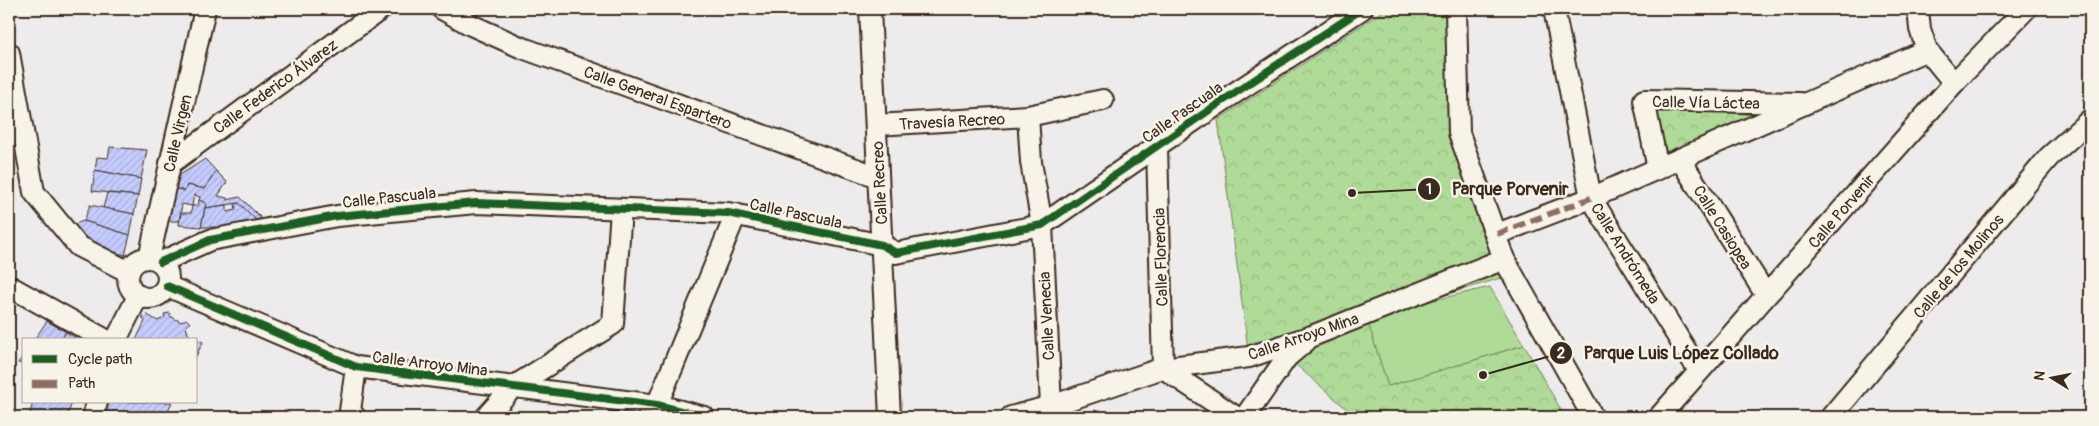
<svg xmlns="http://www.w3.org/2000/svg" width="2099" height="426" font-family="Pangolin,sans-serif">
<defs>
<pattern id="forest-crowns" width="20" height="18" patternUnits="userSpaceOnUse" patternTransform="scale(1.25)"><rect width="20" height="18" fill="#afda98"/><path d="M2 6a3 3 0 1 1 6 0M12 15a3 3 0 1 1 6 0" fill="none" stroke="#97bb83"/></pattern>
<pattern id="building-hatch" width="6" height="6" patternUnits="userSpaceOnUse" patternTransform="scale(1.25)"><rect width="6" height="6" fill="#c5ccfe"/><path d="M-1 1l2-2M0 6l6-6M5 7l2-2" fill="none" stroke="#aaafd9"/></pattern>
</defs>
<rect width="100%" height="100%" fill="#edebec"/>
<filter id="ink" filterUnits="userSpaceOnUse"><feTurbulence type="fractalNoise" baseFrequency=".02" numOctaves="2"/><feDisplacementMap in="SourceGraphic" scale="10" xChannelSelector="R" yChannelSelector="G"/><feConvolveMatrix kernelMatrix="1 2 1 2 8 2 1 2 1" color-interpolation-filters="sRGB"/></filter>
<g filter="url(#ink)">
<g fill="url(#forest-crowns)" stroke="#75825b">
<polygon points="1386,9 1447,9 1459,133 1501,278 1367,319 1388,386 1524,345 1565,417 1356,417 1295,364 1312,336 1249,357 1218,120"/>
<polygon points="1655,107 1755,115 1665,155"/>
</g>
<polygon fill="#afda98" stroke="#75825b" points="1490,287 1524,345 1388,386 1366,316"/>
<g fill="url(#building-hatch)" stroke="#3b2a1e">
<polygon points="110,147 147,150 141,179 95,170 97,157 108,158"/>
<polygon points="205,159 216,171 205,189 187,185 185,191 174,188 177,177"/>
<polygon points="95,170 141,179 138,196 92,191"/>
<polygon points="216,171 227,182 218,196 227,198 227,200 240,197 264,221 258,222 239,203 205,208 206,203 199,200 200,197 194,195 192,206 182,204 179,221 166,221 174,188 185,191 187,185 205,189"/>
<polygon points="107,193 138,196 134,214 103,208"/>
<polygon points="199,200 206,203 201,227 179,225 181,213 191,213 192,206 198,206"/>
<polygon points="239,203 258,222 216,229 215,227 201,227 205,208 227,205 227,212 236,210 235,204"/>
<polygon points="90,205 134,214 130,235 84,221"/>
<polygon points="84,221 130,235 125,255 92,247 71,225"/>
<polygon points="170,313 170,316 181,322 186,319 190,323 186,327 189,336 203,342 196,356 196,340 136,340 145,321 142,317 147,314 149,316 158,321 165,317 164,314"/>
<polygon points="47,321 66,332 61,340 34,340"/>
<polygon points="66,332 79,340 61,340"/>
<polygon points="24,355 24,364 18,363"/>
<polygon points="33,402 72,402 67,417 29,417"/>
<polygon points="106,402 172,402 165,417 111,417 104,414 109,404"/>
</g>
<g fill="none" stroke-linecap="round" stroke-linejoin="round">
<defs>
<g id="street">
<polyline points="442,9 471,25 520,47 878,177"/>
<polyline points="870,9 890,417"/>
<polyline points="1456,9 1459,133 1504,259 1593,417"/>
<polyline points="1554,9 1591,198 1699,371"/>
<polyline points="1918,9 1920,29 1927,50 1954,83"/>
<polyline points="9,53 34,192 78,246 129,272"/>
<polyline points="1028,116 1103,100"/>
<polyline points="876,125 1028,116 1031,162 1042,225 1051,406"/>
<polyline points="1157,147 1163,368 1236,417"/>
<polyline points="1680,159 1766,295"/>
<polyline points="170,164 381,9"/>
<polyline points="1658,169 1644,100 1800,103"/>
<polyline points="1497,234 1591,198 1927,50"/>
<circle cx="148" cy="278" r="20"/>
<polyline points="149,258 205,9"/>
<polyline points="161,262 210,240 337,216 476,203 728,213 882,245 896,253 1042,225 1221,102 1362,9"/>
<polyline points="9,286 106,340"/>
<polyline points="167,286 356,367 657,405 704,417"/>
<polyline points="116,340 138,296"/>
<polyline points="657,405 736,214"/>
<polyline points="93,417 97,402"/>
<polyline points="355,417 350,411 356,367"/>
<polyline points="486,417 513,387 613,324 621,209"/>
<polyline points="1011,417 1051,406 1163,368 1249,357 1312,336 1504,259"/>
<polyline points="1245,417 1287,357 1306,341"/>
<polyline points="1659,417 1954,83 2026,9"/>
<polyline points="1831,417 2049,157 2090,120"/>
</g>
</defs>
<use href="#street" stroke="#3b2a1e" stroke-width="24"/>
<use href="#street" stroke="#f7f3e8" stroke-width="20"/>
<polyline stroke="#8d6e63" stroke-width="6" stroke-dasharray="12 6" stroke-linecap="butt" points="1497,234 1591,198"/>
<defs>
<g id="cycleway">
<polyline points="161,262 210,240 337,216 476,203 728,213 882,245 896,253 1042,225 1221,102 1362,9"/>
<polyline points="167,286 356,367 657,405 704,417"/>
</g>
</defs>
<use href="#cycleway" stroke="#f7f3e8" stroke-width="11"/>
<use href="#cycleway" stroke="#1b5e20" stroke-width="8"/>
</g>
</g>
<g text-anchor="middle" stroke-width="5" stroke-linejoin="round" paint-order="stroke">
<g font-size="16" fill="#3b2a1e" stroke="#f7f3e8">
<text transform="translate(275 86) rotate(-36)" y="6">Calle Federico Álvarez</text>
<text transform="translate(658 97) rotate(20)" y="6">Calle General Espartero</text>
<text transform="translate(1706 102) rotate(1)" y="6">Calle Vía Láctea</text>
<text transform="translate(1182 112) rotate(-35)" y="6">Calle Pascuala</text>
<text transform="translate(952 121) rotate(-3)" y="6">Travesía Recreo</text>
<text transform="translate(177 133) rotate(-77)" y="6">Calle Virgen</text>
<text transform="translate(879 183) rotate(-93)" y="6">Calle Recreo</text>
<text transform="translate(389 197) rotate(-6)" y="6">Calle Pascuala</text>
<text transform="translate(1841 211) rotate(-49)" y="6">Calle Porvenir</text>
<text transform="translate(796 213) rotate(12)" y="6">Calle Pascuala</text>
<text transform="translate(1723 227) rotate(58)" y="6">Calle Casiopea</text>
<text transform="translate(1626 253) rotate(58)" y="6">Calle Andrómeda</text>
<text transform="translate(1160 257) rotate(-92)" y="6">Calle Florencia</text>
<text transform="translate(1958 266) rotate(-50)" y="6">Calle de los Molinos</text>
<text transform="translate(1046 316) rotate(-93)" y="6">Calle Venecia</text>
<text transform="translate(1303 336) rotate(-19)" y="6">Calle Arroyo Mina</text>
<text transform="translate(430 363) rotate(7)" y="6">Calle Arroyo Mina</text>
</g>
</g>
<path fill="none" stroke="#3b2a1e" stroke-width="2" d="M1352 193L1429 189M1483 375L1561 353"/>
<g fill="#3b2a1e" stroke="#f7f3e8" stroke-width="2">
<circle cx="1352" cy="193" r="5"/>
<circle cx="1483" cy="375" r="5"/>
<circle cx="1429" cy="189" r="12"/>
<circle cx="1561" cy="353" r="12"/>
</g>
<g font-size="15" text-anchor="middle" font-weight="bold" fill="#fff">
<text x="1429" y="194">1</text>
<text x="1561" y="358">2</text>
</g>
<g font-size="18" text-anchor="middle" font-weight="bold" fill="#3b2a1e" stroke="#f7f3e8" stroke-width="5" stroke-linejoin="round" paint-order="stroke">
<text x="1510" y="195">Parque Porvenir</text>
<text x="1681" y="359">Parque Luis López Collado</text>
</g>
<rect width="2099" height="426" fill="none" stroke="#f7f3e8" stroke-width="30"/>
<rect x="15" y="15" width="2069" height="396" fill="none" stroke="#3b2a1e" stroke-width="2" filter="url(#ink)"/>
<rect x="22" y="338" width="175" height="65" fill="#f7f3e8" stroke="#aca397"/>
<rect x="32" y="355" width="25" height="8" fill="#1b5e20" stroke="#aca397"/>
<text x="68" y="364" font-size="15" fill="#3b2a1e">Cycle path</text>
<rect x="32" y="380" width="25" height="8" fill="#8d6e63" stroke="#aca397"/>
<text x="68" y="388" font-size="15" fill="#3b2a1e">Path</text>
<g transform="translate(2052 378) rotate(280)" stroke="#f7f3e8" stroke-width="4" paint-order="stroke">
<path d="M0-4L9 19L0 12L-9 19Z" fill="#3b2a1e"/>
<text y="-8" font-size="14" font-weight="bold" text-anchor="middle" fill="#3b2a1e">N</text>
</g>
</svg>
